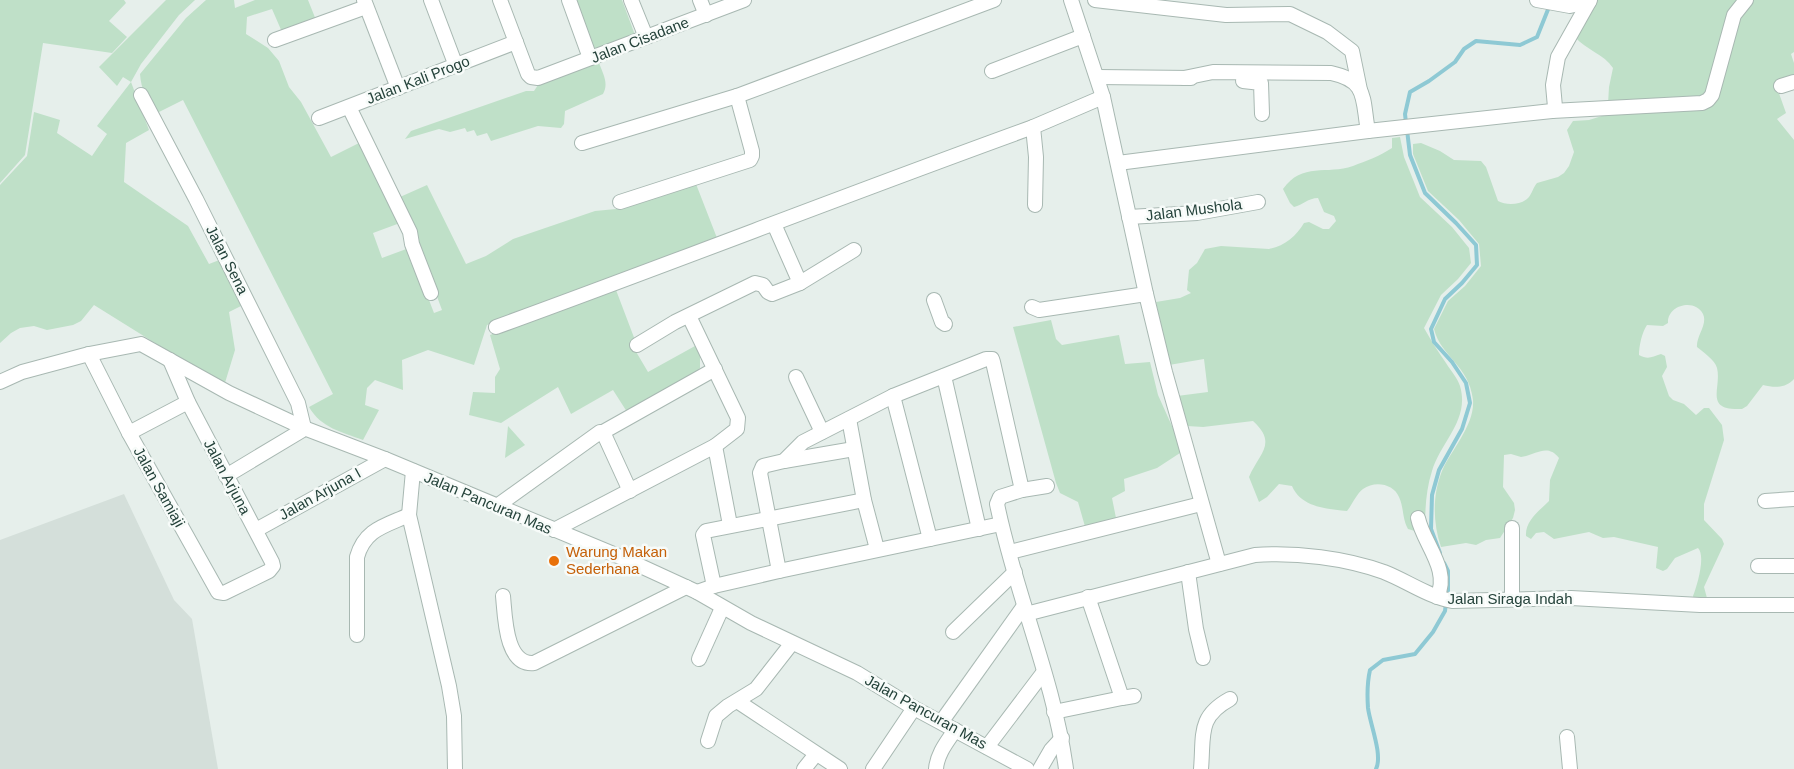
<svg xmlns="http://www.w3.org/2000/svg" width="1794" height="769" font-family="Arial,sans-serif">
<rect width="100%" height="100%" fill="#e6efeb"/>
<polygon fill="#d4dfda" points="124,494 174,600 192,619 218,769 0,769 0,540"/>
<g fill="#bfe0c8">
<polygon points="0,0 124,0 126,3 109,21 127,37 112,53 43,43 25,155 0,183"/>
<polygon points="166,0 195,0 179,15 141,64 131,82 149,130 126,143 124,182 188,226 209,264 222,259 243,305 229,312 235,350 224,386 94,305 81,321 73,325 47,330 34,326 20,328 11,333 0,343 0,185 27,156 34,112 60,120 57,133 92,156 107,134 97,126 131,82 123,77 117,86 99,67"/>
<path d="M206,0H234L235,8L255,0H308L316,20L282,32L272,9L247,17L246,34L268,48L279,61L289,87L301,102L331,157L361,142L400,223L373,233L382,258L409,248L434,313L442,310L400,197L427,185L466,264L486,256L513,239L595,211L616,209L696,184L717,238L487,325L474,365L428,350L402,360L403,390L375,380L367,388L365,405L379,410L363,440C342,432 321,428 309,407L333,394L183,100L155,114C147,101 141,89 140,74L186,18Z"/>
<polygon points="575,0 622,0 635,35 594,51"/>
<path d="M1593,0H1741L1706,97L1608,104L1609,87L1613,68C1604,54 1586,50 1575,37Z"/>
<path d="M1751,0H1794V52L1791,54L1794,63V78L1776,85L1786,113L1777,119L1794,140V379C1786,388 1775,388 1763,385L1747,406L1742,409C1703,411 1722,388 1717,368C1715,360 1703,352 1697,347C1696,336 1708,324 1703,314C1695,298 1667,305 1668,323L1663,326L1647,325C1642,332 1639,346 1639,355C1648,360 1652,357 1661,354L1665,356L1667,367L1662,376L1669,396L1673,400L1684,404L1696,415L1704,408H1709L1722,425L1724,440L1704,504V520L1722,539L1724,544L1704,587L1707,598L1694,599L1693,596C1697,586 1706,556 1698,548L1675,558L1667,569L1663,571L1656,568L1658,547L1614,537L1603,538L1589,532L1554,539L1544,532L1536,533L1531,539L1526,536C1525,521 1539,511 1549,501L1550,480L1559,458C1547,443 1536,455 1521,457L1511,454L1504,455L1503,487L1514,503L1515,510L1513,518L1500,538L1486,540L1476,545L1466,543L1441,547C1433,523 1432,496 1442,471C1451,450 1475,425 1473,400C1469,365 1441,357 1434,329L1448,301L1465,286L1481,266L1479,244L1459,220L1428,191L1413,154V144L1421,143L1440,151L1454,160L1481,161L1486,167L1498,201C1507,206 1522,205 1529,197C1532,193 1533,188 1537,183L1558,177L1564,173L1569,166L1574,152L1567,130L1573,121L1589,120L1618,111L1702,106L1732,31Z"/>
<path d="M599,63C603,74 609,83 603,94L565,111L564,124L561,128L538,126L491,141L487,133L477,136L474,130L467,132L465,128L450,132L439,129L405,139L411,131L526,91H534L538,85Z"/>
<path d="M1400,137L1404,157L1420,197L1452,227L1469,248L1471,263L1458,279L1441,295L1424,328C1431,340 1438,352 1446,363C1451,371 1457,377 1460,386C1470,420 1441,441 1432,471C1426,490 1425,509 1425,530L1415,531L1408,529C1402,518 1404,508 1399,497C1394,484 1375,480 1363,489C1357,493 1352,505 1347,511C1326,509 1301,507 1292,486L1279,484L1267,497L1259,502L1249,477C1259,453 1278,444 1253,421L1203,427L1187,426L1177,396L1208,392L1204,359L1169,365L1156,302L1180,298L1191,293L1187,290L1189,270L1197,263L1205,249L1221,246L1269,249C1285,246 1296,236 1304,223L1309,222L1323,229H1329L1336,221L1334,216L1324,212L1318,198C1308,198 1303,205 1294,207L1290,203L1283,189C1302,162 1327,175 1353,166C1366,161 1380,156 1392,148V138Z"/>
<polygon points="616,290 638,348 635,350 648,372 695,346 700,354 700,368 695,375 629,415 613,390 571,414 558,387 501,423 469,415 473,392 495,393 495,377 500,369 490,335"/>
<polygon points="1051,320 1056,339 1062,345 1119,335 1125,364 1150,362 1158,395 1180,444 1180,453 1157,468 1124,479 1125,491 1112,498 1117,523 1086,530 1078,502 1060,493 1056,483 1013,327"/>
<polygon points="508,426 525,445 505,458"/>
</g>
<g fill="none" stroke-linecap="round" stroke-linejoin="round">
<g stroke="#8ec9d4" stroke-width="4">
<polyline points="1406,123 1405,114 1410,92 1429,81 1455,62 1464,49 1476,41 1520,45 1537,37 1549,7"/>
<polyline points="1407,130 1410,155 1425,193 1456,223 1476,245 1477,265 1462,283 1445,299 1431,329 1434,342 1452,362 1466,383 1470,403 1462,429 1439,470 1432,495 1431,529 1440,553"/>
<polyline points="1444,563 1448,571 1448,596"/>
<path d="M1376,769C1383,755 1370,724 1368,708C1367,694 1367,683 1370,670L1383,660L1415,654L1433,632L1445,611L1446,603"/>
</g>
<defs>
<g id="minor">
<polyline points="364,0 398,88"/>
<polyline points="431,0 456,66"/>
<polyline points="500,0 528,74 531,77 538,78 744,0"/>
<polyline points="569,0 590,58"/>
<polyline points="631,0 646,37"/>
<polyline points="700,0 706,15"/>
<polyline points="1071,0 1103,97 1146,294 1165,372 1219,564"/>
<polyline points="1095,0 1226,15 1290,14 1327,32 1352,51 1360,90"/>
<polyline points="1537,0 1570,6 1589,2"/>
<polyline points="275,40 366,7"/>
<polyline points="992,71 1083,36"/>
<polyline points="1097,77 1191,78"/>
<path d="M1184,78L1213,72L1331,73C1368,81 1362,98 1368,131"/>
<polyline points="1243,81 1261,83 1262,114"/>
<polyline points="1781,86 1794,82"/>
<polyline points="141,95 196,199 298,403 304,428 301,431 226,476"/>
<polyline points="349,107 410,232 412,244 431,293"/>
<polyline points="1552,111 1555,107 1553,85 1558,57 1590,0"/>
<polyline points="319,118 516,42"/>
<polyline points="582,143 737,96 994,0"/>
<polyline points="1118,163 1368,131 1552,111 1702,103 1708,100 1712,95 1734,15 1746,0"/>
<polyline points="620,202 750,160 752,156 752,151 737,96"/>
<polyline points="1035,205 1036,157 1033,127 1103,97"/>
<polyline points="1129,217 1197,213 1258,202"/>
<polyline points="800,283 854,250"/>
<polyline points="934,300 942,322 945,324"/>
<polyline points="1032,307 1039,310 1146,294"/>
<polyline points="689,316 738,418 737,429 715,446"/>
<path d="M496,327C675,262 853,192 1033,127"/>
<polyline points="637,345 675,322 755,283 763,285 768,292 772,294 800,283 774,224"/>
<polyline points="89,354 129,433 218,592 224,593 269,571 273,566 272,562 188,402 170,360"/>
<polyline points="944,376 979,529"/>
<polyline points="796,377 822,432"/>
<polyline points="0,382 22,372 89,354 141,344 229,393 304,428 385,459 623,558 697,592 751,623 857,673 914,708 1027,769"/>
<polyline points="893,396 930,539"/>
<polyline points="849,419 864,500 877,549"/>
<polyline points="603,432 715,369"/>
<polyline points="129,433 188,402"/>
<polyline points="784,461 854,449"/>
<polyline points="413,471 409,515 449,686 454,716 455,769"/>
<path d="M1047,486L1022,490L1000,497L997,504C1015,593 1054,679 1066,769"/>
<polyline points="1765,501 1794,499"/>
<polyline points="497,506 600,432 603,432 630,491"/>
<path d="M1418,518C1423,543 1451,570 1437,597"/>
<polyline points="1512,528 1512,599"/>
<polyline points="256,530 385,459"/>
<polyline points="554,530 715,446 730,525"/>
<polyline points="1010,552 1201,504"/>
<polyline points="1758,566 1794,566"/>
<polyline points="779,571 760,473 763,466 784,461 803,442 893,396 986,359 992,359 993,362 1022,490"/>
<polyline points="1188,572 1196,629 1203,658"/>
<polyline points="714,586 703,535 706,531 864,500"/>
<polyline points="697,592 714,586 779,571 1001,524"/>
<path d="M503,596C505,615 505,666 534,663L686,587"/>
<polyline points="1088,597 1122,698 1134,696"/>
<path d="M1026,614L1255,555C1296,552 1345,558 1384,572C1407,581 1427,596 1452,601L1571,598L1700,605H1794"/>
<polyline points="953,632 1015,572"/>
<path d="M357,635V557C365,529 385,526 409,515"/>
<polyline points="699,659 722,608"/>
<polyline points="737,701 840,769"/>
<polyline points="1054,712 1122,698"/>
<polyline points="942,721 1024,606"/>
<polyline points="1567,737 1570,769"/>
<polyline points="708,741 716,716 728,706 756,689 792,643"/>
<polyline points="987,747 1043,673"/>
<polyline points="804,769 816,754"/>
<polyline points="873,769 914,708"/>
<path d="M936,769C937,754 947,742 955,730"/>
<polyline points="1040,769 1051,750 1062,738"/>
<path d="M1201,769C1204,735 1197,717 1230,699"/>
</g>
</defs>
<use href="#minor" stroke="#a8b8b2" stroke-width="16"/>
<use href="#minor" stroke="#fff" stroke-width="14"/>
</g>
<circle fill="#e8710a" stroke="#f7fbf9" stroke-width="2" cx="554" cy="561" r="6"/>
<g text-anchor="middle" stroke-width="5" stroke-linejoin="round" paint-order="stroke">
<g font-size="15" fill="#24423a" stroke="#f7fbf9">
<text transform="translate(640 40) rotate(-21)" y="5">Jalan Cisadane</text>
<text transform="translate(418 80) rotate(-21)" y="5">Jalan Kali Progo</text>
<text transform="translate(1194 210) rotate(-7)" y="5">Jalan Mushola</text>
<text transform="translate(227 260) rotate(63)" y="5">Jalan Sena</text>
<text transform="translate(227 477) rotate(62)" y="5">Jalan Arjuna</text>
<text transform="translate(159 487) rotate(61)" y="5">Jalan Samiaji</text>
<text transform="translate(320 494) rotate(-29)" y="5">Jalan Arjuna I</text>
<text transform="translate(488 503) rotate(23)" y="5">Jalan Pancuran Mas</text>
<text x="1510" y="604">Jalan Siraga Indah</text>
<text transform="translate(926 712) rotate(29)" y="5">Jalan Pancuran Mas</text>
</g>
<g font-size="15" fill="#c56008" stroke="#f7fbf9" text-anchor="start">
<text x="566" y="557">Warung Makan<tspan x="566" dy="17">Sederhana</tspan></text>
</g>
</g>
</svg>
